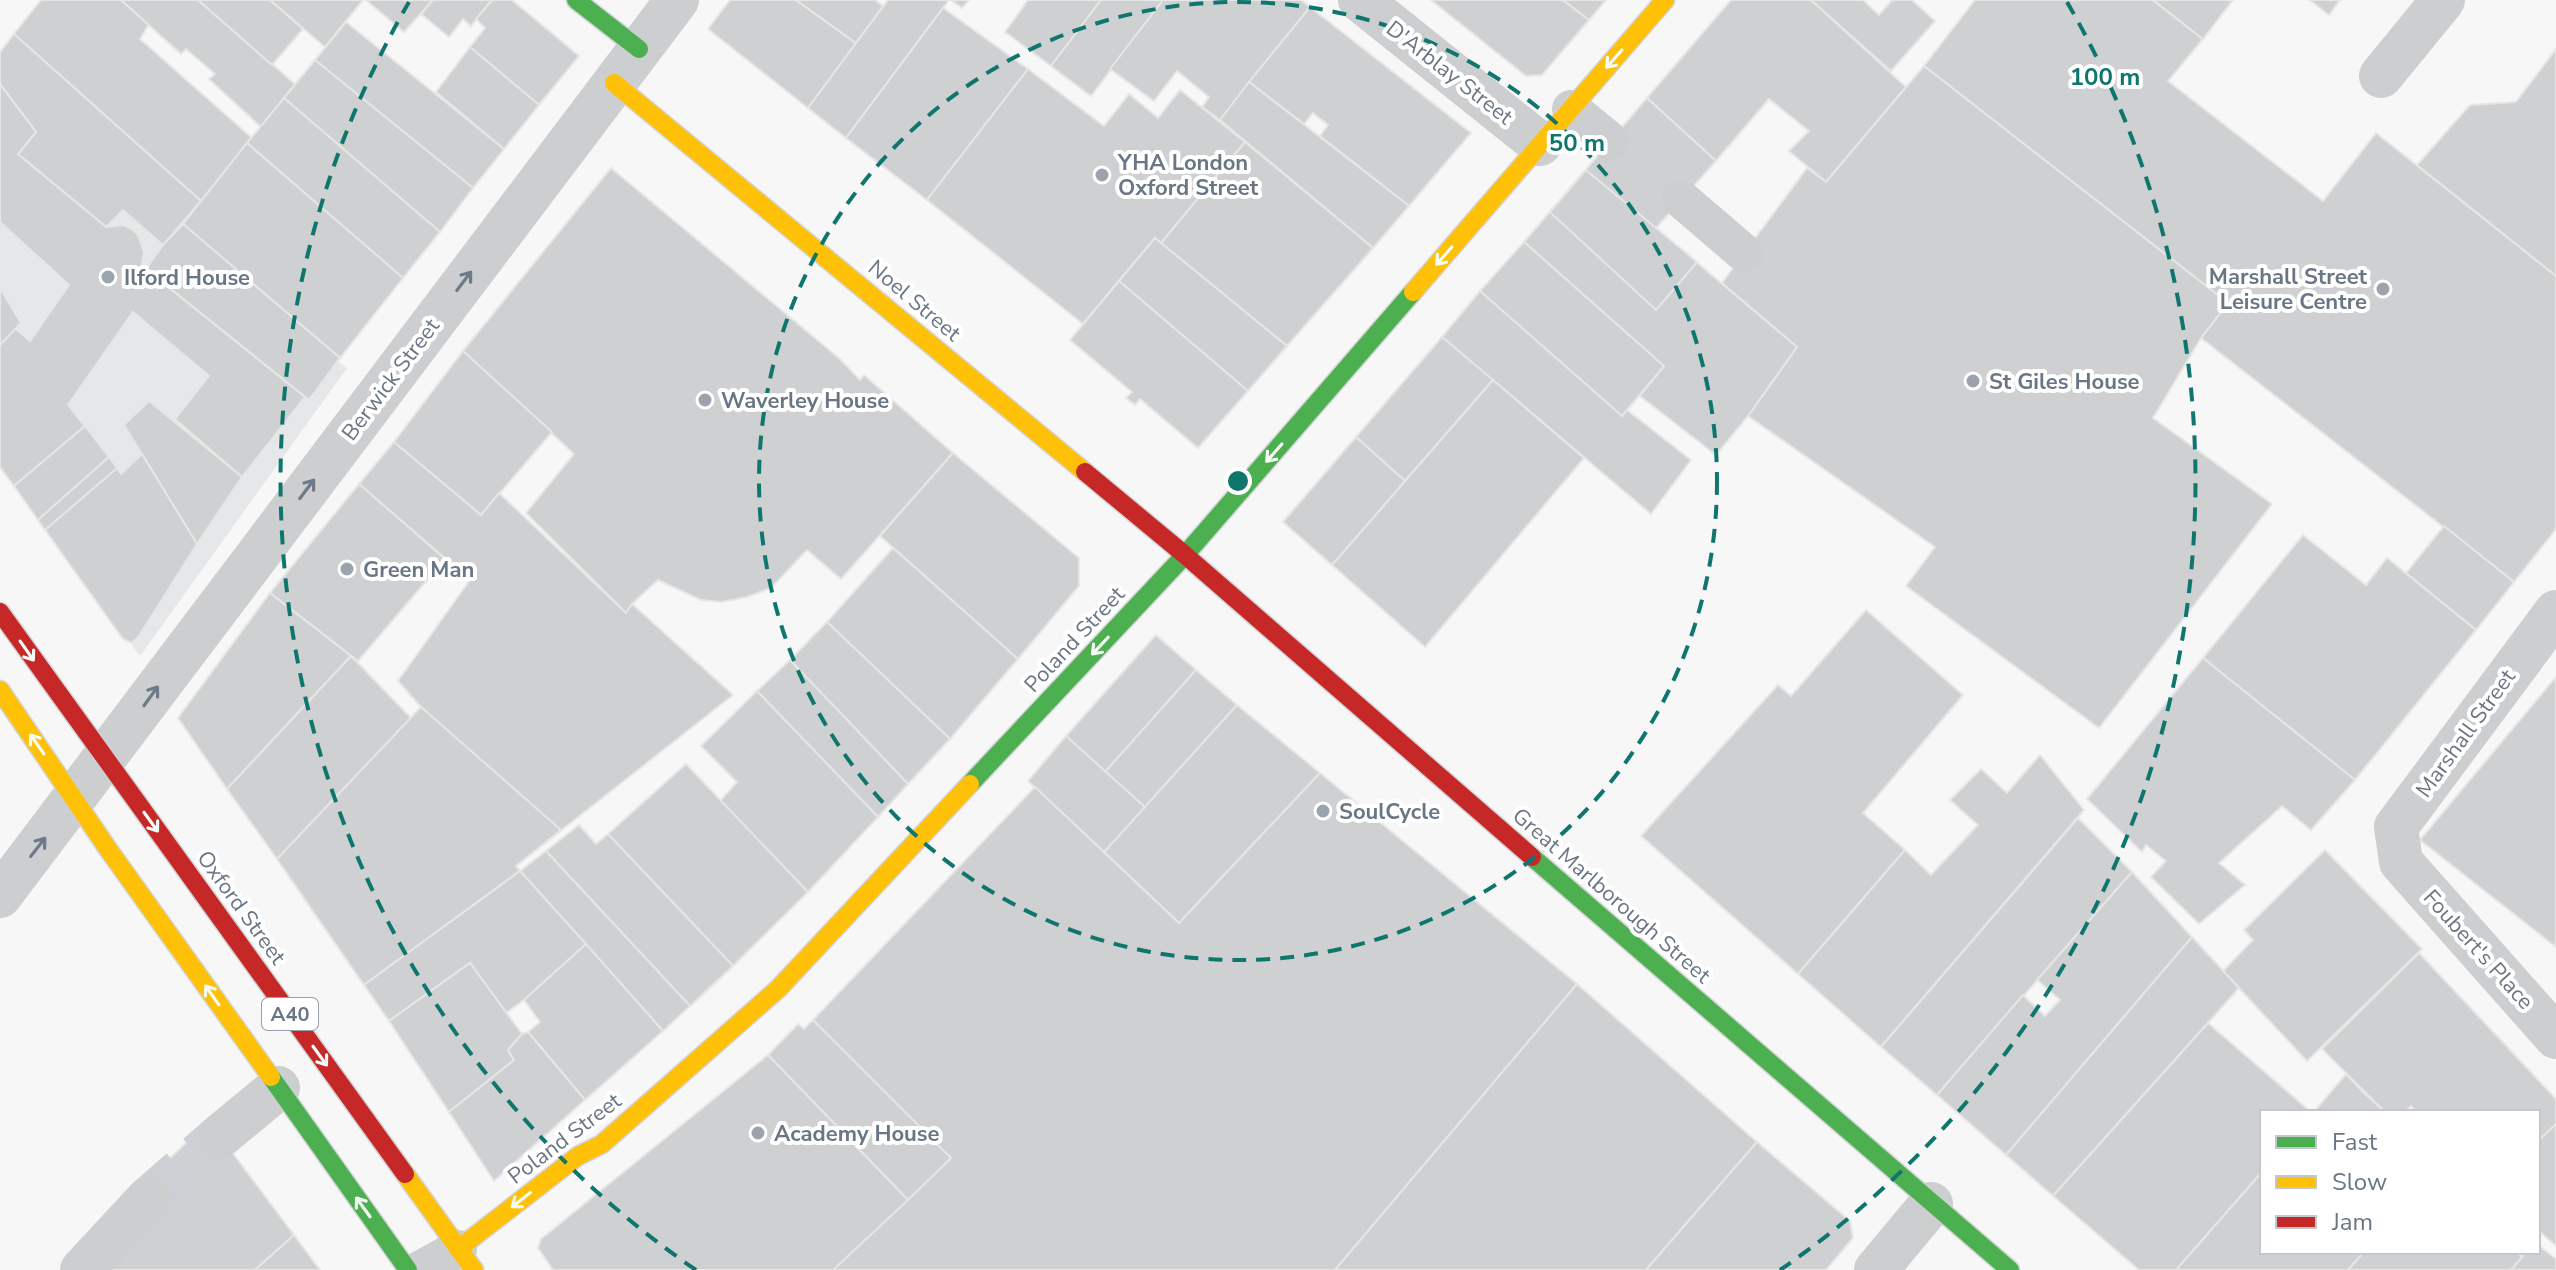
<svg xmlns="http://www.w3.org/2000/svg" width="2556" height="1270" font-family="'Nunito Sans',sans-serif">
<rect width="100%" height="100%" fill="#f7f7f7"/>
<polygon fill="#e6e7e8" points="0,85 47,147 347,368 140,656 0,467"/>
<g fill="#ced0d1" stroke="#e6e6e6" stroke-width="2">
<polygon points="41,0 121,0 149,24 140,39 252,138 201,201 14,34"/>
<polygon points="121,0 198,0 295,84 261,127 209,79 215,74 186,49 181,54"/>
<polygon points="198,0 270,0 303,29 272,65"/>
<polygon points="270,0 363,0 325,47"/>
<polygon points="366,0 433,0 404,32"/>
<polygon points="433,0 492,0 471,26 463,19 449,37 421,14"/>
<polygon points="492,0 512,0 579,56 539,105 470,47 485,28 476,19"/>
<polygon points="730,0 796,0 856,43 808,108 708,29"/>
<polygon points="796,0 875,0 883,6 856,43"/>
<polygon points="888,0 949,0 846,138 808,108"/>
<polygon points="951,0 969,0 962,8"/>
<polygon points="1028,0 1101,0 1051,66 1005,32"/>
<polygon points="1101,0 1163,0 1091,96 1051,66"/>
<polygon points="1163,0 1301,0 1310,7 1220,120 1202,107 1209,97 1177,71 1154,101 1110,69"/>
<polygon points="1431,0 1563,0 1589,20 1542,75 1526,76"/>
<polygon points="1563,0 1606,0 1589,20"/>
<polygon points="1731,0 1811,0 1906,87 1826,182 1789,151 1809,131 1769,99 1716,161 1647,98"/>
<polygon points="1811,0 1863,0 1879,15 1892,0 1912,0 1935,21 1891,71"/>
<polygon points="1975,0 2153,0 2203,39 2168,81 2323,201 2376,133 2556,276 2556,529 2514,582 2201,338 2228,303 1924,66"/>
<polygon points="2153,0 2233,0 2203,39"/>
<polygon points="2310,0 2340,0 2329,15"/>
<polygon points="1310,7 1471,133 1409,206 1320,136 1328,125 1313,113 1304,124 1249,82"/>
<polygon points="943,8 1028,69 927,200 846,138"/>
<polygon points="346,22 504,149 473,188 315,60"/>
<polygon points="14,34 201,201 163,245 123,210 106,227 18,154 36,132 0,84 0,52"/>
<polygon points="470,47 539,105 504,149 436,92"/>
<polygon points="2556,49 2556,276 2417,165 2470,105 2516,102"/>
<polygon points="315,60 473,188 440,232 284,98"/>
<polygon points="1924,66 2228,303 2201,338 2153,418 2272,504 2099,728 1906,586 1935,547 1748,416 1797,347 1722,283 1807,168 1826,182"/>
<polygon points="1028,69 1104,126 1129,94 1158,118 1180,90 1245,142 1161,243 1155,238 1083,324 927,200"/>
<polygon points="1249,82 1409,206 1373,248 1220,120"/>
<polygon points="0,84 36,132 18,154 106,227 123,225 132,229 138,235 144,252 142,264 146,269 305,397 242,477 175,419 209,376 133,312 68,405 85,426 14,486 0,467 0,345 15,328 30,341 69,285 0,222"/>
<polygon points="284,98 440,232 403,278 247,143"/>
<polygon points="1647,98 1716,161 1656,228 1797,347 1748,416 1716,455 1640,396 1664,366 1524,242"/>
<polygon points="1245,142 1373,248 1338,288 1210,183"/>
<polygon points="1245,142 1373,248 1287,346 1161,243"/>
<polygon points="247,143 403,278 340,358 183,224"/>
<polygon points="611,168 840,359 860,380 864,375 953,453 841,579 807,550 771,588 747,597 722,602 701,600 658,580 632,604 626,613 526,513 574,454 463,351"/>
<polygon points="1586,170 1697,262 1656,310 1550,212"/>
<polygon points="183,224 340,358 309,400 146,269 163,245"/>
<polygon points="1155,238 1287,346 1248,391 1119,281"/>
<polygon points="1524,242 1664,366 1622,416 1480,291"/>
<polygon points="1119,281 1248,391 1198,448 1140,399 1135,405 1126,398 1132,392 1070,340"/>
<polygon points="0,288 21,323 0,345"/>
<polygon points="1480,291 1622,416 1627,410 1691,460 1651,514 1442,337"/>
<polygon points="1442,337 1493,380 1405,481 1356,437"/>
<polygon points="463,351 552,432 481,515 394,442"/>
<polygon points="1493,380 1584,458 1425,647 1332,565"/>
<polygon points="149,401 242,477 197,544 124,425"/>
<polygon points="85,426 109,457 38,520 14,486"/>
<polygon points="1356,437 1405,481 1332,565 1283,522"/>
<polygon points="394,442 481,515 499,493 626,613 632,604 733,695 516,866 520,871 364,985 277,859 421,707 398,681 470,580 359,484"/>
<polygon points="953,453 1079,558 1079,586 1018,659 880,536"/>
<polygon points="142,454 197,544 139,636 132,643 123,639 38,520 109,457 121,474"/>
<polygon points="109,457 117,468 45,530 38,520"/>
<polygon points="359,484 445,559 358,661 270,593"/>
<polygon points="2444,526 2514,582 2476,630 2406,573"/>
<polygon points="2303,535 2366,585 2387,558 2476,630 2355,780 2203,658"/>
<polygon points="893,548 1018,659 950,739 827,622"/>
<polygon points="270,593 351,656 227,789 178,718"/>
<polygon points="1866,610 1963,695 1863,813 1905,850 1798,974 1641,836 1778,685 1791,696"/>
<polygon points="827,622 950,739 908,784 790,660"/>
<polygon points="1156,635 1196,670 1105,772 1066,736"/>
<polygon points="351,656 411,718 277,859 227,789"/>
<polygon points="2203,658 2355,780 2311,830 2282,806 2219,863 2245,885 2199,924 2151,877 2166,861 2146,845 2142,852 2087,799"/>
<polygon points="790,660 908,784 878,817 757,691"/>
<polygon points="1196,670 1237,705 1145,807 1105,772"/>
<polygon points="2556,677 2556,947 2420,840"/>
<polygon points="757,691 878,817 808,892 720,801 737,782 701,746"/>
<polygon points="1237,705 1320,773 1179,923 1104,852"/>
<polygon points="421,707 561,830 516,866 520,871 364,985 277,859"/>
<polygon points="1066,736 1145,807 1104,852 1028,781"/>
<polygon points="2040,755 2084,810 1881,1047 1798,974 1905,850 1931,875 1978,825 1950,800 1981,769 2007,793"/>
<polygon points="686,764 808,892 733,966 608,834"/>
<polygon points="1320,773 1577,984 1335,1270 833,1270 951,1158 813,1020 1035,787 1179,923"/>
<polygon points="2078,818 2132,872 1937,1095 1881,1047"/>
<polygon points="579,825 596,844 598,843 722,977 690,1006 546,851"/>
<polygon points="579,825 596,844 608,834 733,966 690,1006 546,851"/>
<polygon points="2325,850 2422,949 2307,1061 2223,971 2253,940 2244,930"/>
<polygon points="546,851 690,1006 663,1031 520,871"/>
<polygon points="520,871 586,944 524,1000 506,1013 470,963 389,1021 364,985"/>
<polygon points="2132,872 2192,937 2006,1155 1937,1095 2023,995 2045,1016 2060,1000 2037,980"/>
<polygon points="2192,937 2239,988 2053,1196 2006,1155"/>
<polygon points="586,944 663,1031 585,1100 528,1032 540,1022 524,1000"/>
<polygon points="2419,953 2556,1099 2556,1124 2538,1141 2538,1112 2417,1112 2411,1106 2405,1112 2385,1112 2322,1049"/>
<polygon points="470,963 522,1034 508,1050 514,1060 449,1112 389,1021"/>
<polygon points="1577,984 1757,1142 1646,1270 1335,1270"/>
<polygon points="813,1020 951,1158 908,1200 768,1055 798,1024 804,1029"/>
<polygon points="2208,1023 2311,1112 2262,1112 2262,1172 2176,1270 2139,1270 2053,1196"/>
<polygon points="528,1032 585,1100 494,1181 449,1112 514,1060 508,1050 522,1034"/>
<polygon points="768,1055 908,1200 833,1270 553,1270 538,1248 541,1239"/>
<polygon points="2346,1074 2362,1091 2385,1112 2314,1112"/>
<polygon points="211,1119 220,1136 294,1235 255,1270 103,1270 141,1186"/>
<polygon points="2556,1124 2556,1246 2538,1230 2538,1141"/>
<polygon points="1757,1142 1850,1221 1853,1238 1826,1270 1646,1270"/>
<polygon points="2262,1172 2262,1252 2364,1252 2348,1270 2176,1270"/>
<polygon points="294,1235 320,1270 255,1270"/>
<polygon points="2538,1245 2556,1259 2556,1270 2511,1270 2526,1252 2538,1252"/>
<polygon points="2364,1252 2516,1252 2522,1257 2511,1270 2348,1270"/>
</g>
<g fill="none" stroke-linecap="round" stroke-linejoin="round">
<polyline stroke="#ccd0d5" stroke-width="44" stroke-dasharray="44 22" stroke-linecap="butt" points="148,1199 220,1136"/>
<defs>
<g id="fast">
<polyline points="576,0 639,49"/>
<polyline points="970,784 1185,555 1413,292"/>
<polyline points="1532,857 2010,1270"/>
<polyline points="271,1077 408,1270"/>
</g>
<g id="slow">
<polyline points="614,83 1085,472"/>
<polyline points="1413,292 1665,0"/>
<polyline points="0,690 108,849 271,1077"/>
<polyline points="405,1174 474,1270"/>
<polyline points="458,1249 578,1156 602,1144 778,989 970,784"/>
</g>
<g id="jam">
<polyline points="1085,472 1185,555 1532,857"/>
<polyline points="0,612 405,1174"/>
</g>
</defs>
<use href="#fast" stroke="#d3d4d5" stroke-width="21"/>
<use href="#slow" stroke="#d3d4d5" stroke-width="21"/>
<use href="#jam" stroke="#d3d4d5" stroke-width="21"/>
<g stroke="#cdced0" stroke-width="38">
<polyline points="1571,109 1610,141"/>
<polyline points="1681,199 1744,253"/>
<polyline points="420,1270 458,1249"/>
</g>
<g stroke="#cdced0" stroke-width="44">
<polyline points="1360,0 1540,144"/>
<polyline points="2381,76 2443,0"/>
<polyline points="2556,612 2396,827 2401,862 2556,1037"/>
<polyline points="0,896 677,0"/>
<polyline points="220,1136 278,1088"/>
<polyline points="82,1270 148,1199"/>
<polyline points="1876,1270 1931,1204"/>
</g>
<use href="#fast" stroke="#4caf50" stroke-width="18"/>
<use href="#slow" stroke="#ffc107" stroke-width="18"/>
<use href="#jam" stroke="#c62828" stroke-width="18"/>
</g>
<defs><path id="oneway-shaft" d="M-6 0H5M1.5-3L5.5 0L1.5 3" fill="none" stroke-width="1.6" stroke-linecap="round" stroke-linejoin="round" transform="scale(2)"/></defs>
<g stroke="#f6fbf6">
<use href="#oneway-shaft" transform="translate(1614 59) rotate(131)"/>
<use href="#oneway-shaft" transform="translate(1444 256) rotate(131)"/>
<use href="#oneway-shaft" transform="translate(1274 453) rotate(131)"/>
<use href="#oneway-shaft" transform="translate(1100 646) rotate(133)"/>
<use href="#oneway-shaft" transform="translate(27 651) rotate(55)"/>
<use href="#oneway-shaft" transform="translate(37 744) rotate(-125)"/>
<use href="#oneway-shaft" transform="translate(151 822) rotate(54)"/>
<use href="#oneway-shaft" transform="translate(212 995) rotate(-125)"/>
<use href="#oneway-shaft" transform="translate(320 1056) rotate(54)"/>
<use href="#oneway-shaft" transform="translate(521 1200) rotate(142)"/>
<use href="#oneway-shaft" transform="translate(363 1207) rotate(-126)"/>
</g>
<g stroke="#6e7a89">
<use href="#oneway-shaft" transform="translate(464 281) rotate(-53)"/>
<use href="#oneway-shaft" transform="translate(307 489) rotate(-53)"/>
<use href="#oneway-shaft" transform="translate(151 696) rotate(-54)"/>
<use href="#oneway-shaft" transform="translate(38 847) rotate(-52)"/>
</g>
<g fill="none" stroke="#0f766e" stroke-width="4" stroke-dasharray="14 10">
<circle cx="1238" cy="481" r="479"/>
<path d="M696 1270A957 957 0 0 1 409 2M2067 2A957 957 0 0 1 1780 1270"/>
</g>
<g fill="#9ba3ad" stroke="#fff" stroke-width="3">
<circle cx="1102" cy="175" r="8"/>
<circle cx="108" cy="277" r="8"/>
<circle cx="2383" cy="289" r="8"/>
<circle cx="1973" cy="381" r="8"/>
<circle cx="705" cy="400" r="8"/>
<circle cx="347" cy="569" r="8"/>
<circle cx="1323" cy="811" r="8"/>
<circle cx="758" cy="1133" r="8"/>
</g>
<g text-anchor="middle" stroke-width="8" stroke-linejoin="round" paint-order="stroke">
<rect fill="#fff" stroke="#969faa" stroke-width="2" x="262" y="998" width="56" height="32" rx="6"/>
<g font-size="20" font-weight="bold" fill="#697685">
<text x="290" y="1021">A40</text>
</g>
<g font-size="22" fill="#697685" stroke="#fff">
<text transform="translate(1450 72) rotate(38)" y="8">D'Arblay Street</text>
<text transform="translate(915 300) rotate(40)" y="8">Noel Street</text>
<text transform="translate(390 379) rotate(-53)" y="8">Berwick Street</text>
<text transform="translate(1074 639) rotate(-47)" y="8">Poland Street</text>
<text transform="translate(2465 733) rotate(-54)" y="8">Marshall Street</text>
<text transform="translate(1612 895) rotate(41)" y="8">Great Marlborough Street</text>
<text transform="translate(242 907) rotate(54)" y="8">Oxford Street</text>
<text transform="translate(2479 949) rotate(48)" y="8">Foubert's Place</text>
<text transform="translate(564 1138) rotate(-37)" y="8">Poland Street</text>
</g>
<g font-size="22" font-weight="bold" fill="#697685" stroke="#fff" text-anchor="start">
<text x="1118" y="170">YHA London<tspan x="1118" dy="25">Oxford Street</tspan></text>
<text x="2367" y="284" text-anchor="end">Marshall Street<tspan x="2367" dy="25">Leisure Centre</tspan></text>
<text x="124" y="285">Ilford House</text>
<text x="1989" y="389">St Giles House</text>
<text x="721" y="408">Waverley House</text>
<text x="363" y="577">Green Man</text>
<text x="1339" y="819">SoulCycle</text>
<text x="774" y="1141">Academy House</text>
</g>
</g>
<circle cx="1238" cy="481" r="12" fill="#0f766e" stroke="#fff" stroke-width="4"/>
<g font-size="24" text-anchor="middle" font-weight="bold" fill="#0f766e" stroke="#fff" stroke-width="8" stroke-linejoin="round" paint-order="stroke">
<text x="2105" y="85">100 m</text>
<text x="1577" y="151">50 m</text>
</g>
<rect x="2260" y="1110" width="280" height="144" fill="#ffffff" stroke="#c3c8ce" stroke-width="2"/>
<rect x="2276" y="1136" width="40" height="12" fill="#4caf50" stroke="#c3c8ce" stroke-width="2"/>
<text x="2332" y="1150" font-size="24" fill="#697685">Fast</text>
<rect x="2276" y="1176" width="40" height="12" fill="#ffc107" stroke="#c3c8ce" stroke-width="2"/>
<text x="2332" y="1190" font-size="24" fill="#697685">Slow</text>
<rect x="2276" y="1216" width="40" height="12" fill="#c62828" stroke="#c3c8ce" stroke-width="2"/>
<text x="2332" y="1230" font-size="24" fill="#697685">Jam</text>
</svg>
